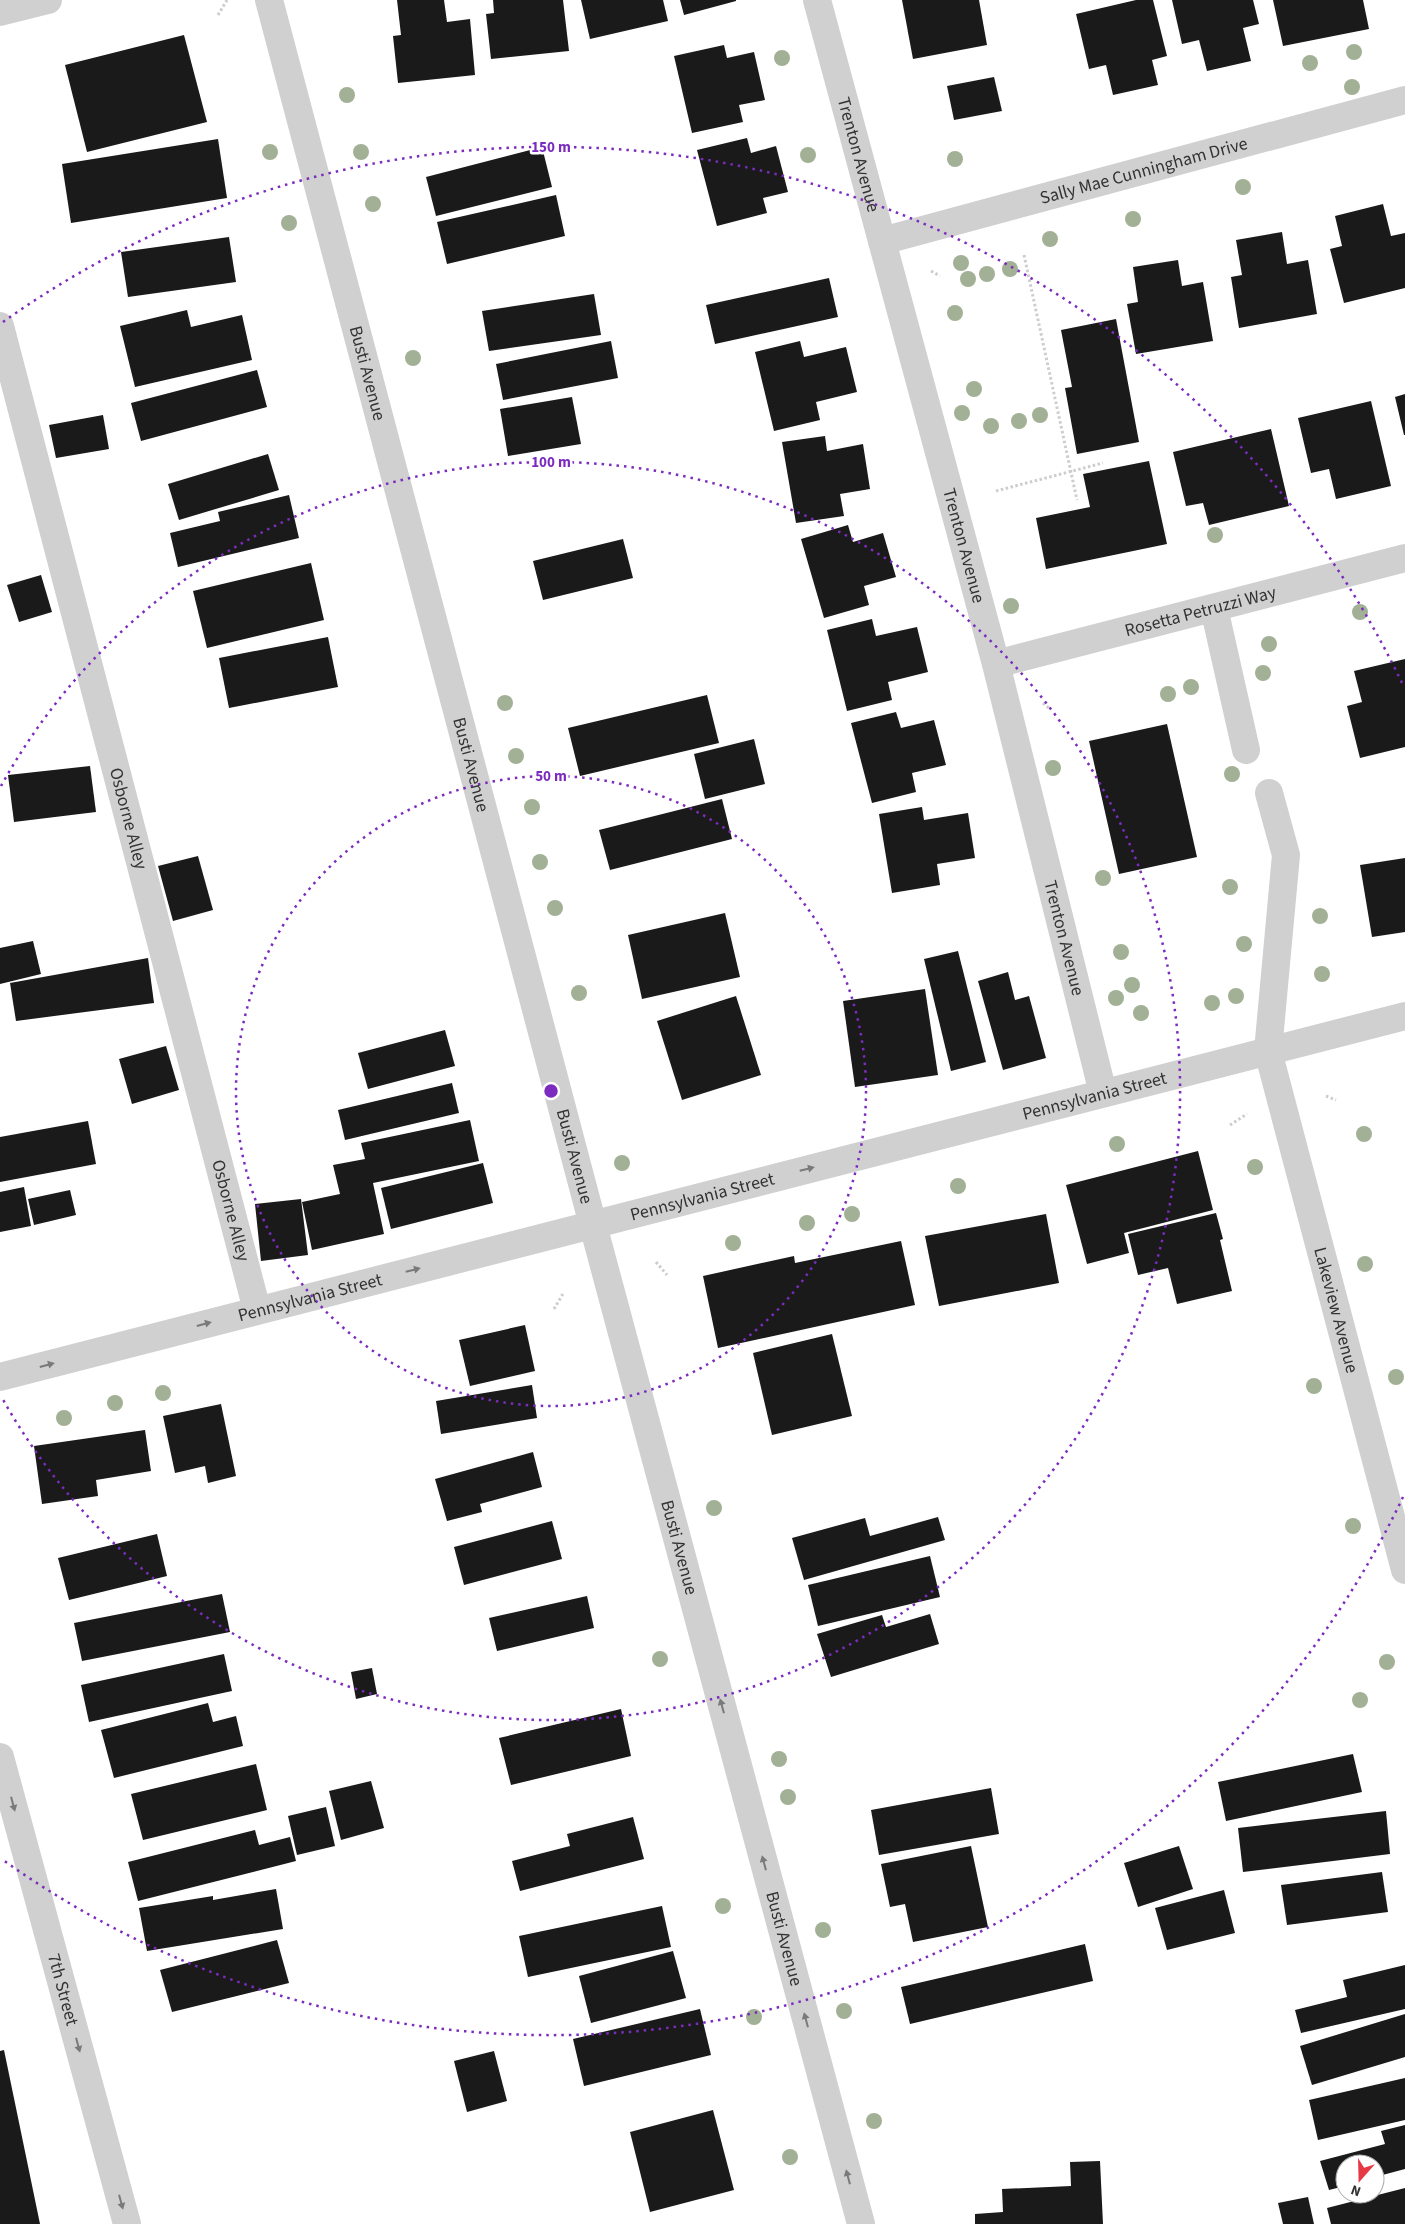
<svg xmlns="http://www.w3.org/2000/svg" width="1405" height="2224" font-family="'Source Sans 3',sans-serif">
<rect width="100%" height="100%" fill="#fff"/>
<g fill="#1a1a1a">
<polygon points="397,0 444,0 447,22 470,19 475,75 398,83 393,36 401,35"/>
<polygon points="493,0 563,0 569,51 491,59 486,14 494,13"/>
<polygon points="581,0 663,0 668,21 590,39"/>
<polygon points="680,0 736,0 736,1 684,15"/>
<polygon points="902,0 979,0 987,45 913,59"/>
<polygon points="1136,0 1153,0 1167,56 1152,60 1158,85 1113,95 1106,65 1089,69 1076,14"/>
<polygon points="1172,0 1253,0 1259,24 1243,28 1251,61 1207,71 1199,40 1182,44"/>
<polygon points="1273,0 1363,0 1369,29 1283,46"/>
<polygon points="184,35 207,122 87,152 65,65"/>
<polygon points="724,45 727,58 754,52 765,100 739,105 743,122 692,133 674,56"/>
<polygon points="994,77 1002,111 954,120 947,86"/>
<polygon points="747,138 751,153 776,146 788,192 763,198 767,213 717,226 697,150"/>
<polygon points="218,139 227,198 71,223 62,164"/>
<polygon points="542,147 552,187 436,216 426,177"/>
<polygon points="556,195 565,236 447,264 437,222"/>
<polygon points="1383,204 1391,236 1405,233 1405,288 1344,303 1330,249 1342,246 1335,216"/>
<polygon points="1282,232 1287,264 1308,260 1317,314 1239,328 1231,277 1242,275 1236,240"/>
<polygon points="229,237 236,282 128,297 121,252"/>
<polygon points="1178,260 1182,286 1203,282 1213,341 1136,354 1127,304 1138,302 1133,267"/>
<polygon points="829,278 838,317 715,344 706,305"/>
<polygon points="594,294 601,335 489,351 482,311"/>
<polygon points="187,310 191,327 242,315 252,360 135,387 120,326"/>
<polygon points="1116,319 1139,442 1077,454 1065,388 1072,387 1061,330"/>
<polygon points="611,341 618,378 503,400 496,364"/>
<polygon points="800,341 804,357 846,347 857,392 816,402 820,420 774,431 755,352"/>
<polygon points="257,370 267,407 141,441 131,403"/>
<polygon points="1405,394 1405,435 1404,435 1395,397"/>
<polygon points="572,397 581,444 508,456 500,409"/>
<polygon points="1371,401 1391,486 1336,499 1329,469 1311,473 1298,418"/>
<polygon points="103,415 109,449 56,458 49,425"/>
<polygon points="1271,429 1289,506 1209,525 1203,503 1186,506 1173,452"/>
<polygon points="825,436 827,451 863,444 870,489 840,494 844,516 796,523 782,442"/>
<polygon points="268,454 279,490 179,520 168,484"/>
<polygon points="1149,461 1167,544 1046,569 1036,518 1090,507 1083,474"/>
<polygon points="289,495 299,538 178,567 170,533 220,521 218,512"/>
<polygon points="848,525 853,542 883,533 896,577 864,586 869,605 824,618 801,539"/>
<polygon points="623,539 633,578 543,600 533,561"/>
<polygon points="311,563 324,620 207,648 193,591"/>
<polygon points="41,575 52,612 19,622 7,585"/>
<polygon points="872,619 876,636 917,627 928,672 888,682 892,700 847,711 827,630"/>
<polygon points="328,637 338,687 229,708 219,658"/>
<polygon points="1405,659 1405,747 1360,758 1347,706 1362,702 1354,671"/>
<polygon points="707,695 719,743 580,776 568,728"/>
<polygon points="896,712 901,728 934,720 946,765 912,773 916,792 872,803 851,723"/>
<polygon points="1167,724 1197,857 1119,874 1089,741"/>
<polygon points="754,739 765,784 705,799 694,754"/>
<polygon points="90,766 96,812 14,822 8,775"/>
<polygon points="722,799 732,839 610,870 599,830"/>
<polygon points="922,807 924,820 968,813 975,858 937,864 940,885 892,893 879,814"/>
<polygon points="198,856 213,910 173,921 158,866"/>
<polygon points="1405,858 1405,932 1372,937 1360,865"/>
<polygon points="725,913 740,977 642,999 628,935"/>
<polygon points="33,941 41,974 0,984 0,948"/>
<polygon points="958,951 986,1062 951,1071 924,959"/>
<polygon points="148,958 154,1003 16,1021 10,983"/>
<polygon points="1008,972 1015,1000 1029,996 1046,1058 1003,1070 978,981"/>
<polygon points="925,989 938,1075 855,1087 843,1001"/>
<polygon points="736,996 761,1075 682,1100 657,1021"/>
<polygon points="445,1030 455,1066 368,1089 358,1053"/>
<polygon points="166,1046 179,1090 132,1104 119,1059"/>
<polygon points="452,1083 459,1113 345,1140 338,1110"/>
<polygon points="470,1120 479,1161 373,1183 384,1234 312,1250 302,1202 340,1194 333,1165 365,1159 361,1143"/>
<polygon points="88,1121 96,1164 0,1182 0,1137"/>
<polygon points="1198,1151 1213,1210 1124,1233 1129,1253 1087,1264 1066,1185"/>
<polygon points="483,1163 493,1203 391,1229 381,1188"/>
<polygon points="24,1187 31,1226 0,1232 0,1192"/>
<polygon points="70,1190 76,1215 34,1225 28,1199"/>
<polygon points="301,1199 308,1255 261,1261 255,1204"/>
<polygon points="1216,1213 1223,1239 1220,1240 1232,1291 1177,1304 1168,1268 1138,1275 1128,1234"/>
<polygon points="1046,1214 1059,1283 939,1306 925,1236"/>
<polygon points="901,1241 915,1305 718,1348 703,1276 794,1256 795,1263"/>
<polygon points="525,1325 535,1371 470,1386 459,1340"/>
<polygon points="832,1334 852,1416 772,1435 753,1353"/>
<polygon points="532,1385 537,1418 441,1434 436,1401"/>
<polygon points="221,1404 236,1476 208,1483 205,1466 175,1473 163,1416"/>
<polygon points="145,1430 151,1471 96,1480 98,1496 42,1504 34,1446"/>
<polygon points="533,1452 542,1487 480,1504 482,1512 447,1521 435,1479"/>
<polygon points="938,1517 945,1540 804,1580 792,1538 865,1518 870,1536"/>
<polygon points="552,1521 562,1559 464,1585 454,1547"/>
<polygon points="157,1534 167,1576 69,1600 58,1558"/>
<polygon points="930,1556 940,1597 818,1626 808,1585"/>
<polygon points="222,1594 230,1632 82,1661 74,1623"/>
<polygon points="587,1596 594,1628 497,1651 489,1618"/>
<polygon points="930,1614 939,1644 831,1677 817,1634 882,1615 886,1627"/>
<polygon points="224,1654 232,1691 89,1722 81,1685"/>
<polygon points="372,1668 377,1694 356,1699 351,1672"/>
<polygon points="208,1703 213,1722 236,1716 243,1746 114,1778 101,1730"/>
<polygon points="621,1709 631,1756 511,1785 499,1738"/>
<polygon points="1353,1754 1362,1792 1226,1821 1218,1782"/>
<polygon points="256,1764 267,1810 143,1840 131,1794"/>
<polygon points="371,1781 384,1828 341,1840 329,1791"/>
<polygon points="991,1788 999,1834 879,1855 871,1810"/>
<polygon points="326,1807 335,1846 297,1855 288,1816"/>
<polygon points="1386,1811 1390,1854 1243,1872 1238,1828"/>
<polygon points="633,1817 644,1859 520,1891 512,1861 570,1846 567,1834"/>
<polygon points="255,1830 259,1845 290,1837 296,1861 138,1901 128,1862"/>
<polygon points="971,1846 988,1927 913,1942 905,1904 890,1907 881,1864"/>
<polygon points="1179,1846 1193,1889 1138,1907 1124,1863"/>
<polygon points="1382,1872 1388,1912 1287,1925 1281,1885"/>
<polygon points="276,1889 283,1929 147,1951 139,1908 213,1896 213,1900"/>
<polygon points="1224,1890 1235,1933 1167,1950 1155,1908"/>
<polygon points="662,1906 671,1947 528,1977 519,1936"/>
<polygon points="277,1940 289,1983 172,2012 160,1970"/>
<polygon points="1085,1944 1093,1981 910,2024 901,1987"/>
<polygon points="673,1951 686,1998 591,2023 579,1976"/>
<polygon points="1405,1965 1405,2009 1301,2033 1295,2010 1347,1997 1343,1980"/>
<polygon points="700,2009 711,2055 584,2086 573,2039"/>
<polygon points="1405,2014 1405,2057 1312,2085 1300,2046"/>
<polygon points="4,2050 40,2224 0,2224 0,2051"/>
<polygon points="494,2051 507,2101 467,2112 454,2061"/>
<polygon points="1405,2078 1405,2120 1318,2140 1309,2100"/>
<polygon points="713,2110 734,2190 650,2212 630,2132"/>
<polygon points="1405,2125 1405,2169 1375,2177 1375,2164 1345,2164 1345,2186 1329,2190 1320,2161 1385,2144 1381,2131"/>
<polygon points="1100,2161 1103,2224 975,2224 975,2214 1003,2212 1002,2189 1071,2186 1070,2162"/>
<polygon points="1405,2188 1405,2224 1331,2224 1327,2208"/>
<polygon points="1308,2197 1314,2224 1283,2224 1278,2203"/>
</g>
<g fill="none" stroke-linecap="round" stroke-linejoin="round">
<g stroke="#cdcdcd" stroke-width="3" stroke-dasharray="2.5 2.5" stroke-linecap="butt">
<polyline points="218,15 227,0"/>
<polyline points="1024,255 1077,500"/>
<polyline points="931,271 940,276"/>
<polyline points="996,491 1103,463"/>
<polyline points="1043,703 1050,709"/>
<polyline points="1326,1096 1336,1100"/>
<polyline points="1230,1125 1247,1114"/>
<polyline points="656,1262 667,1275"/>
<polyline points="554,1309 564,1292"/>
</g>
<g stroke="#d0d0d0" stroke-width="28">
<path id="s1" d="M269,0L593,1225L861,2224"/>
<path id="s2" d="M817,0L996,664L1103,1093"/>
<polyline points="0,12 48,0"/>
<path id="s3" d="M882,241L1405,100"/>
<path id="s4" d="M0,326L257,1310"/>
<polyline points="1214,608 1246,750"/>
<path id="s5" d="M996,664L1405,558"/>
<path id="s6" d="M1269,793L1286,855L1268,1051L1405,1570"/>
<path id="s7" d="M0,1377L1405,1016"/>
<path id="s8" d="M0,1757L127,2224"/>
</g>
</g>
<g fill="#a2b095">
<circle cx="1354" cy="52" r="8"/>
<circle cx="782" cy="58" r="8"/>
<circle cx="1310" cy="63" r="8"/>
<circle cx="1352" cy="87" r="8"/>
<circle cx="347" cy="95" r="8"/>
<circle cx="270" cy="152" r="8"/>
<circle cx="361" cy="152" r="8"/>
<circle cx="808" cy="155" r="8"/>
<circle cx="955" cy="159" r="8"/>
<circle cx="1243" cy="187" r="8"/>
<circle cx="373" cy="204" r="8"/>
<circle cx="1133" cy="219" r="8"/>
<circle cx="289" cy="223" r="8"/>
<circle cx="1050" cy="239" r="8"/>
<circle cx="961" cy="263" r="8"/>
<circle cx="1010" cy="269" r="8"/>
<circle cx="987" cy="274" r="8"/>
<circle cx="968" cy="279" r="8"/>
<circle cx="955" cy="313" r="8"/>
<circle cx="413" cy="358" r="8"/>
<circle cx="974" cy="389" r="8"/>
<circle cx="962" cy="413" r="8"/>
<circle cx="1040" cy="415" r="8"/>
<circle cx="1019" cy="421" r="8"/>
<circle cx="991" cy="426" r="8"/>
<circle cx="1215" cy="535" r="8"/>
<circle cx="1011" cy="606" r="8"/>
<circle cx="1360" cy="612" r="8"/>
<circle cx="1269" cy="644" r="8"/>
<circle cx="1263" cy="673" r="8"/>
<circle cx="1191" cy="687" r="8"/>
<circle cx="1168" cy="694" r="8"/>
<circle cx="505" cy="703" r="8"/>
<circle cx="516" cy="756" r="8"/>
<circle cx="1053" cy="768" r="8"/>
<circle cx="1232" cy="774" r="8"/>
<circle cx="532" cy="807" r="8"/>
<circle cx="540" cy="862" r="8"/>
<circle cx="1103" cy="878" r="8"/>
<circle cx="1230" cy="887" r="8"/>
<circle cx="555" cy="908" r="8"/>
<circle cx="1320" cy="916" r="8"/>
<circle cx="1244" cy="944" r="8"/>
<circle cx="1121" cy="952" r="8"/>
<circle cx="1322" cy="974" r="8"/>
<circle cx="1132" cy="985" r="8"/>
<circle cx="579" cy="993" r="8"/>
<circle cx="1236" cy="996" r="8"/>
<circle cx="1116" cy="998" r="8"/>
<circle cx="1212" cy="1003" r="8"/>
<circle cx="1141" cy="1013" r="8"/>
<circle cx="1364" cy="1134" r="8"/>
<circle cx="1117" cy="1144" r="8"/>
<circle cx="622" cy="1163" r="8"/>
<circle cx="1255" cy="1167" r="8"/>
<circle cx="958" cy="1186" r="8"/>
<circle cx="852" cy="1214" r="8"/>
<circle cx="807" cy="1223" r="8"/>
<circle cx="733" cy="1243" r="8"/>
<circle cx="1365" cy="1264" r="8"/>
<circle cx="1396" cy="1377" r="8"/>
<circle cx="1314" cy="1386" r="8"/>
<circle cx="163" cy="1393" r="8"/>
<circle cx="115" cy="1403" r="8"/>
<circle cx="64" cy="1418" r="8"/>
<circle cx="714" cy="1508" r="8"/>
<circle cx="1353" cy="1526" r="8"/>
<circle cx="660" cy="1659" r="8"/>
<circle cx="1387" cy="1662" r="8"/>
<circle cx="1360" cy="1700" r="8"/>
<circle cx="779" cy="1759" r="8"/>
<circle cx="788" cy="1797" r="8"/>
<circle cx="723" cy="1906" r="8"/>
<circle cx="823" cy="1930" r="8"/>
<circle cx="844" cy="2011" r="8"/>
<circle cx="754" cy="2017" r="8"/>
<circle cx="874" cy="2121" r="8"/>
<circle cx="790" cy="2157" r="8"/>
</g>
<defs><path id="oneway-solid" d="M-6-.8H1V-3.2L6.5 0L1 3.2V.8H-6Z" transform="scale(1.25)"/></defs>
<g fill="#7a7a7a">
<use href="#oneway-solid" transform="translate(807 1169) rotate(-14)"/>
<use href="#oneway-solid" transform="translate(413 1270) rotate(-14)"/>
<use href="#oneway-solid" transform="translate(204 1324) rotate(-15)"/>
<use href="#oneway-solid" transform="translate(47 1365) rotate(-15)"/>
<use href="#oneway-solid" transform="translate(722 1706) rotate(-105)"/>
<use href="#oneway-solid" transform="translate(13 1804) rotate(75)"/>
<use href="#oneway-solid" transform="translate(764 1863) rotate(-105)"/>
<use href="#oneway-solid" transform="translate(806 2020) rotate(-105)"/>
<use href="#oneway-solid" transform="translate(78 2045) rotate(75)"/>
<use href="#oneway-solid" transform="translate(848 2177) rotate(-105)"/>
<use href="#oneway-solid" transform="translate(121 2202) rotate(75)"/>
</g>
<g fill="none" stroke="#7b2cbf" stroke-width="2.5" stroke-dasharray="2.5 5">
<circle cx="551" cy="1091" r="315"/>
<path d="M1 786A629 629 0 1 1 1 1396"/>
<path d="M1403 1497A944 944 0 0 1 3 1860M3 322A944 944 0 0 1 1403 685"/>
</g>
<g text-anchor="middle" stroke-width="5" stroke-linejoin="round" paint-order="stroke">
<g font-size="18" fill="#333" stroke="#fff">
<text dy="6" stroke="none"><textPath href="#s2" startOffset="160">Trenton Avenue</textPath></text>
<text dy="6" stroke="none"><textPath href="#s3" startOffset="271">Sally Mae Cunningham Drive</textPath></text>
<text dy="6" stroke="none"><textPath href="#s1" startOffset="386">Busti Avenue</textPath></text>
<text dy="6" stroke="none"><textPath href="#s2" startOffset="565">Trenton Avenue</textPath></text>
<text dy="6" stroke="none"><textPath href="#s5" startOffset="211">Rosetta Petruzzi Way</textPath></text>
<text dy="6" stroke="none"><textPath href="#s1" startOffset="791">Busti Avenue</textPath></text>
<text dy="6" stroke="none"><textPath href="#s4" startOffset="509">Osborne Alley</textPath></text>
<text dy="6" stroke="none"><textPath href="#s2" startOffset="970">Trenton Avenue</textPath></text>
<text dy="6" stroke="none"><textPath href="#s7" startOffset="1130">Pennsylvania Street</textPath></text>
<text dy="6" stroke="none"><textPath href="#s1" startOffset="1196">Busti Avenue</textPath></text>
<text dy="6" stroke="none"><textPath href="#s7" startOffset="725">Pennsylvania Street</textPath></text>
<text dy="6" stroke="none"><textPath href="#s4" startOffset="914">Osborne Alley</textPath></text>
<text dy="6" stroke="none"><textPath href="#s7" startOffset="320">Pennsylvania Street</textPath></text>
<text dy="6" stroke="none"><textPath href="#s6" startOffset="529">Lakeview Avenue</textPath></text>
<text dy="6" stroke="none"><textPath href="#s1" startOffset="1601">Busti Avenue</textPath></text>
<text dy="6" stroke="none"><textPath href="#s1" startOffset="2006">Busti Avenue</textPath></text>
<text dy="6" stroke="none"><textPath href="#s8" startOffset="241">7th Street</textPath></text>
</g>
</g>
<circle cx="551" cy="1091" r="8" fill="#7b2cbf" stroke="#fff" stroke-width="2.5"/>
<g font-size="15" text-anchor="middle" font-weight="bold" fill="#7b2cbf" stroke="#fff" stroke-width="5" stroke-linejoin="round" paint-order="stroke">
<text x="551" y="152">150 m</text>
<text x="551" y="467">100 m</text>
<text x="551" y="781">50 m</text>
</g>
<g transform="translate(1360 2179) rotate(200)"><circle r="24" fill="#ffffff" stroke="#adadad"/>
<path d="M0-4L9 19L0 12L-9 19Z" fill="#e63946"/>
<text y="-8" font-size="14" font-weight="bold" text-anchor="middle" fill="#333333">N</text>
</g>
</svg>
